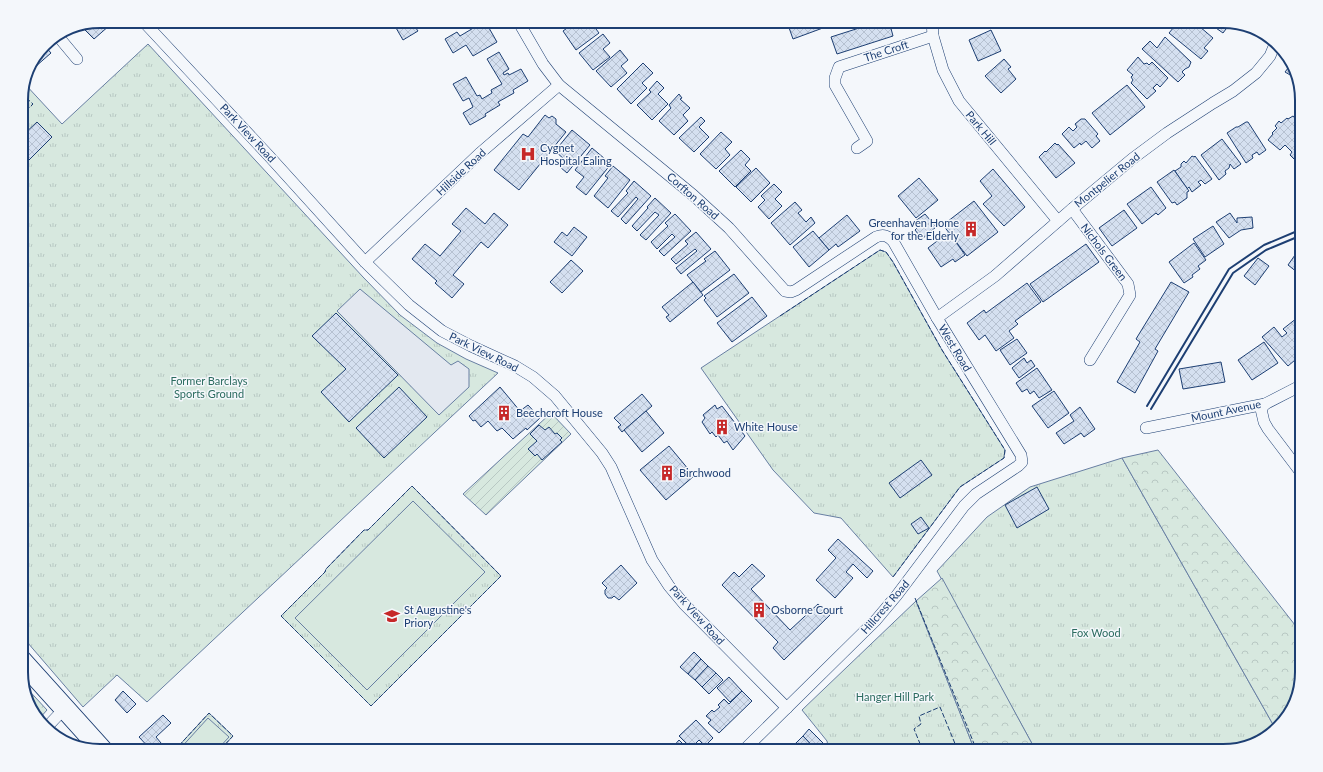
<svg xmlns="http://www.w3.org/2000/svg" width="1323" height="772" font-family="Lato,sans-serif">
<defs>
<pattern id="grass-tufts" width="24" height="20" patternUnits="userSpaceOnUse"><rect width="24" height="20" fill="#d7e8df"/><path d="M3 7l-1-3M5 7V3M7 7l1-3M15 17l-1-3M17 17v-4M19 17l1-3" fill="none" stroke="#b8c8c3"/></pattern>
<pattern id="forest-crowns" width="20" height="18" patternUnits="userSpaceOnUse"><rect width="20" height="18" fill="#d7e8df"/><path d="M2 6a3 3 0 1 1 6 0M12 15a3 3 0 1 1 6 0" fill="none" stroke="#b8c8c3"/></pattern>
<pattern id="garden-furrows" width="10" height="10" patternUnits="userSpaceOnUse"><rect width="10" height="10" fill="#d7e8df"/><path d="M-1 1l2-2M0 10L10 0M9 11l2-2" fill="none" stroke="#b8c8c3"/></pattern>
<pattern id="building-cross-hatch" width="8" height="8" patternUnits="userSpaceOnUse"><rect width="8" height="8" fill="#d5e0f0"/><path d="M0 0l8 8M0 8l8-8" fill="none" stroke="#b6c1d1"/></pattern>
</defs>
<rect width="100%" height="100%" fill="#f4f7fb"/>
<g fill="url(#grass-tufts)" stroke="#687fa3">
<polygon points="148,44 363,277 400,315 437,343 466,359 498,373 147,702 117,675 83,707 21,635 21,95 24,83 62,124"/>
<polygon points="880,250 886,252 893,262 942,350 1005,450 1004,458 960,487 893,577 841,518 814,513 773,470 701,368"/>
<polygon points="1122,458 1275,728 1263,740 1224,751 1036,751 937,571 987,517 1030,487"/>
<polygon points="412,486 501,576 371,706 281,616 325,572 326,569 364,530 368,530"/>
<polygon points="916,601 975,751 829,751 827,741 802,710"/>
<polygon points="209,713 233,736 219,751 174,751"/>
</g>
<g fill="url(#forest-crowns)" stroke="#687fa3">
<polygon points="1158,450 1302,634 1302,673 1291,712 1275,728 1122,458"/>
<polygon points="942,578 1036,751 975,751 916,601"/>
<polygon points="23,684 47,710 39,719 32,712"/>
</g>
<polygon fill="url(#garden-furrows)" stroke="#687fa3" points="551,413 571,434 486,515 463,494"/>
<g fill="#d7e8df" stroke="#687fa3">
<polygon points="413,501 485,572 367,690 295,618"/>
<polygon points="208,718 229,737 216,751 178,751"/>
</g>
<polygon fill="#e3e8f0" stroke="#687fa3" points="360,289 451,365 458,361 469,369 469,387 439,415 337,311"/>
<g fill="url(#building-cross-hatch)" stroke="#1d3f73">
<polygon points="100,21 106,21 110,25 94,39 80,25"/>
<polygon points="392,21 419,21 413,24 418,31 403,40"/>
<polygon points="446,21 457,21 448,26"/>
<polygon points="485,21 497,42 473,56 466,45 453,53 445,39 457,32 460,36"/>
<polygon points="558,21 572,21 562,27"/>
<polygon points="577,21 590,21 599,33 576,50 563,31"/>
<polygon points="790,21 830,21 831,25 793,39 787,22"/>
<polygon points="881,21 889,21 893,36 837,54 831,37"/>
<polygon points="966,21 994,21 994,23 967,27"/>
<polygon points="1179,21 1193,21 1213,38 1204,48 1208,51 1201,59 1169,33"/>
<polygon points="1206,21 1223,21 1229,25 1223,33"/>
<polygon points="991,30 1001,51 978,61 969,40"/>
<polygon points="603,34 610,43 603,49 610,57 593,70 579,53"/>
<polygon points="1165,37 1191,62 1189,67 1185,69 1182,72 1185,75 1178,82 1142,49 1150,41 1157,48"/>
<polygon points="44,45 51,53 35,67 31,63"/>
<polygon points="620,50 628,60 621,66 627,73 611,87 596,71"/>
<polygon points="499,52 509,69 503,73 504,75 508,73 509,75 521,69 528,81 513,90 514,93 498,102 500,105 485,114 486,116 470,125 463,113 473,107 469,98 463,101 453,84 466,77 477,96 480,95 482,99 492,93 491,90 502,84 487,59"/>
<polygon points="1138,57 1144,64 1147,63 1149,65 1152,62 1168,78 1160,87 1157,84 1153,88 1156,91 1147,99 1131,83 1133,80 1131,77 1133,75 1127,70"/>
<polygon points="1004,59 1011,67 1008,69 1016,79 1001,93 985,76"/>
<polygon points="643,63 653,73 642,83 647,88 631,104 617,89"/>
<polygon points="1292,63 1297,79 1285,72"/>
<polygon points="657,81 664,88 658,94 668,104 652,120 637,105 651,92 649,90"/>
<polygon points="1127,85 1145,107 1110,135 1092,113"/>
<polygon points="679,94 682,98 680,99 690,108 683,115 688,121 674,135 659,121 671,108 669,105"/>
<polygon points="545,115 549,118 552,116 556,119 556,124 566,132 519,190 494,170 523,134 528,137"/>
<polygon points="1293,116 1302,123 1302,128 1298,131 1302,135 1302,161 1299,164 1290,155 1292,152 1285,145 1280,150 1268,140 1273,134 1272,133 1277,128 1275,126 1279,121 1281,123 1287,118 1288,119"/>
<polygon points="701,117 705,121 699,127 709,137 694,152 679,138"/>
<polygon points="1081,119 1085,119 1098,134 1096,136 1100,141 1092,148 1086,141 1081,145 1080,143 1074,148 1062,134 1069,127 1073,131 1077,127 1075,124"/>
<polygon points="37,122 52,137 25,164 21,159 21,137"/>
<polygon points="1246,122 1248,122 1266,150 1259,155 1257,152 1252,155 1253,158 1246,163 1227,133 1236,127 1238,127"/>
<polygon points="572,130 590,145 567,173 560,167 565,160 555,151"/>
<polygon points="721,132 732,142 725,149 730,155 716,169 700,154"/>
<polygon points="1222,139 1241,164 1234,169 1230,164 1229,168 1225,171 1226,174 1219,180 1201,155"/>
<polygon points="1055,143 1057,145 1058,144 1075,163 1056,178 1039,157 1045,151 1046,152"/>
<polygon points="592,148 611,164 586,195 576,187 584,177 575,170"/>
<polygon points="741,150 750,159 745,165 751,171 735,187 719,171"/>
<polygon points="1192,156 1194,157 1195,156 1212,179 1205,184 1201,180 1198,182 1201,185 1192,192 1189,187 1187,189 1175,171 1181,167 1181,164 1184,161 1186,163"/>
<polygon points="613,166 630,180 608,208 594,196 608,178 605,176"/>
<polygon points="756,168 770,183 751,202 736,187"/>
<polygon points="993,169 1025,207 1004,226 983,204 992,196 980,181"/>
<polygon points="1302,169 1302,182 1295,175"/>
<polygon points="1174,170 1189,191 1187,192 1187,198 1177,205 1175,202 1172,203 1157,182"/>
<polygon points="919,178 938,200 916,218 898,196"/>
<polygon points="634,181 651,196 626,224 621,219 638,199 636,197 618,217 611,211 628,193 626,191"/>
<polygon points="774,184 782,192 775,199 782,206 769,219 758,207 765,200 761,196"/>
<polygon points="1151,187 1166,208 1158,215 1156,213 1142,224 1127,204"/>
<polygon points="655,198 671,213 646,240 640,235 659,215 655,212 637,231 632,226 648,208 647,207"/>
<polygon points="974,201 998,232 967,256 943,225"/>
<polygon points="795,202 802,210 798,213 806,222 811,217 815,223 790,245 771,223"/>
<polygon points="466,208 485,224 494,213 508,225 488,248 481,242 453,275 464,284 452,298 435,283 437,281 412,259 425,244 440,256 461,231 452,224"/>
<polygon points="1124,210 1137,228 1112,246 1099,228"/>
<polygon points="1230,213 1237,223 1237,218 1252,217 1253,228 1241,230 1229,238 1216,222"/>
<polygon points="675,214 691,231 664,256 659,251 675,237 672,234 657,249 651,242 668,226 665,223"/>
<polygon points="925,214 936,227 922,239 915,230 918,227 914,222"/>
<polygon points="847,215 860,231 838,247 836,244 829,250 819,238"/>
<polygon points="1213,226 1224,244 1205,257 1193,239"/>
<polygon points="574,227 587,237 572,256 554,242 562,232 567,236"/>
<polygon points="813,231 829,250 809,267 793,247"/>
<polygon points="696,232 711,249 681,274 676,268 697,251 695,249 676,264 671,259 688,244 685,241"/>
<polygon points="949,232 965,255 955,262 953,259 941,267 928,248"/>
<polygon points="1194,243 1206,260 1198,266 1200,269 1192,275 1193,277 1184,283 1169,262"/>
<polygon points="1086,244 1099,262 1043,302 1030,284"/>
<polygon points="715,251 730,270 701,292 687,275 706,261 704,259"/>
<polygon points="1295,255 1302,260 1302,276 1288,265"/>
<polygon points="1258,258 1269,266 1255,285 1244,276"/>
<polygon points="571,260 583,271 562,293 550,282"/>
<polygon points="734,274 749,293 717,317 704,300 706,298 704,296"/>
<polygon points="693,282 703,295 670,322 666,317 669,315 662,307"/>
<polygon points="1171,282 1189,292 1155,349 1158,351 1135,393 1117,382 1140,342 1136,339"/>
<polygon points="1027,283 1041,302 1015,321 1018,324 1009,331 1014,338 996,351 985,335 979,340 967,323 984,310 986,313"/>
<polygon points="752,297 767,316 732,342 717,323"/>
<polygon points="336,313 398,375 349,422 321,392 346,369 312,336"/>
<polygon points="1297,318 1302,324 1302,354 1288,366 1262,337 1274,327 1282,337 1287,333 1283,329"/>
<polygon points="1017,339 1027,353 1010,365 1000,350"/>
<polygon points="1264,342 1278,363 1252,380 1238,360"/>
<polygon points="1024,358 1027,363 1031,360 1035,366 1019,378 1012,368"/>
<polygon points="1221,362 1225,382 1183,389 1179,369"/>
<polygon points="1037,368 1052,390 1039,398 1034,391 1030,394 1027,389 1022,392 1016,383"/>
<polygon points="399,387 427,417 384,458 356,428"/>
<polygon points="500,387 520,411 528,405 540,418 527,430 526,428 513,439 502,428 497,431 488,421 481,427 475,420 473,421 469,416"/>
<polygon points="1054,391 1069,413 1048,428 1032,406"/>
<polygon points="642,394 652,406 622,432 618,427 621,425 614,418"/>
<polygon points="715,405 717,409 722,406 745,436 733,450 727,441 724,443 718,435 716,437 712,432 710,434 702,422 705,418 703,415"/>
<polygon points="1080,407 1095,429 1084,437 1081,433 1064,444 1056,433 1074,421 1070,415"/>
<polygon points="646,411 664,433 642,452 624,430"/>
<polygon points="539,425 545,430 549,427 555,434 557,433 562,438 560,440 562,442 542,460 537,454 535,456 528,449 537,441 530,434"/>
<polygon points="669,446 694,476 666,500 640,470"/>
<polygon points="921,460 932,475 900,498 889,483"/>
<polygon points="1037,487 1049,509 1017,528 1005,505"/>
<polygon points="921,517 929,528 918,534 911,524"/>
<polygon points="838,539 873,571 867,578 853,564 846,572 853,578 835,598 816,580 836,558 828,550"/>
<polygon points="752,564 765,576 751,589 790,630 818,604 830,615 784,660 773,648 778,642 722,585 734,572 739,577"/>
<polygon points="621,565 637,583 619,600 614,596 612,598 608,598 605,594 605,590 607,588 602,583"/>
<polygon points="694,652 701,659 688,674 680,667"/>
<polygon points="701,659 708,666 695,680 688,674"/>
<polygon points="708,666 716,673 702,687 695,680"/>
<polygon points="716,673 723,680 709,694 702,687"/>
<polygon points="729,677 742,691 730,702 717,688"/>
<polygon points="123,691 136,704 127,713 115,700"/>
<polygon points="742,691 752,701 719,733 708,723 711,720 706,716 712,710 714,712 720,707 718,705 724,699 729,704"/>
<polygon points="163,715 171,723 156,737 161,743 152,751 139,737"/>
<polygon points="696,720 713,738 705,746 699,740 691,748 679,736"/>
<polygon points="809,729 824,744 817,751 803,736"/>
<polygon points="803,736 817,751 804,751 796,743"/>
<polygon points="679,740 690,751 675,751 672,748"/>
<polygon points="796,743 804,751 790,751 789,749"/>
</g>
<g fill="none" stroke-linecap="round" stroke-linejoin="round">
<defs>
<g id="street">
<polyline points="143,21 269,156 365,262 409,305 442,331 471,346 515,366 533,377 555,396 602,453 611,467 652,560 669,586 684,604 699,619 787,708"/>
<path d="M518,21L543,64L559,85L693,195L729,228L785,291L791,292L796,290L876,237C884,234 888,236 893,241L937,318L1021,455L1022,462L1018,466L976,494L964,506L897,595L876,620L743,751"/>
<polyline points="932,21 933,36 943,70 959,101 1058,221"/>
<polyline points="57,35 77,59"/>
<polyline points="857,148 867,141 835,85 835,78 839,67 933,36"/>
<polyline points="1072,209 1128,284 1130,295 1090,360"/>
<polyline points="365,262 479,154 559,85"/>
<polyline points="937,318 995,276 1072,209 1132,159 1167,133 1213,103 1233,91 1256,73 1270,56 1275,44"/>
<polyline points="1265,404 1261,409 1264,422 1268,429 1302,474"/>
<polyline points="1146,428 1265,404 1302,385"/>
<polyline points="47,727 64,709"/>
</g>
<polyline id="highway" points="21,660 103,751"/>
</defs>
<use href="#street" stroke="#1d3f73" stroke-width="12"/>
<use href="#highway" stroke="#1d3f73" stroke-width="22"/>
<use href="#street" stroke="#f4f7fb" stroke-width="11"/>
<use href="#highway" stroke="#f4f7fb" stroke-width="20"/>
<g stroke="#1d3f73" stroke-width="1" stroke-dasharray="5 2" stroke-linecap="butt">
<polyline points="21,116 33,104 21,93"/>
<polyline points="780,316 880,250 886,252 893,262 942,350 1005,450 1004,458 960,487 893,577"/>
<polygon points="412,486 501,576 371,706 281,616 325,572 326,569 364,530 368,530"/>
<polyline points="915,598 977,751"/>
<polyline points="174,751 209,713 233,736 219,751"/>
<polyline points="923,751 914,729 921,724 919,716 940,707 958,751"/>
</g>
<g stroke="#1d3f73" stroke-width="2">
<polyline points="1147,406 1229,269 1264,245 1302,229"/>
<polyline points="1151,409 1233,273 1266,250 1302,235"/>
</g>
</g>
<defs>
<symbol id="hospital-bare" viewBox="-9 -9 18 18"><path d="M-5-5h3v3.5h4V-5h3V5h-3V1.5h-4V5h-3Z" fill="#c62828" stroke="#f4f7fb" stroke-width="2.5" paint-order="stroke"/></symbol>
<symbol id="building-bare" viewBox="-9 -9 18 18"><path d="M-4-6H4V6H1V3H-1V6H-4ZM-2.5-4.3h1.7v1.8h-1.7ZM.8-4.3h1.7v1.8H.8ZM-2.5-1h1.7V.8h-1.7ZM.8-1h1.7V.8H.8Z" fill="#c62828" stroke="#f4f7fb" stroke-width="2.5" paint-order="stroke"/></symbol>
<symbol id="school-bare" viewBox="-9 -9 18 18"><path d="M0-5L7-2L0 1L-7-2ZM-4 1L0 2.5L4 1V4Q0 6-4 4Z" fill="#c62828" stroke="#f4f7fb" stroke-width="2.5" paint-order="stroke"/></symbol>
</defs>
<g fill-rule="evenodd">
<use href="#hospital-bare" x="517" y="143" width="22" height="22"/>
<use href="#building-bare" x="960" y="218" width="22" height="22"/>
<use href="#building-bare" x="493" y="402" width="22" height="22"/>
<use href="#building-bare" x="711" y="416" width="22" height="22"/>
<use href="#building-bare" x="656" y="462" width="22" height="22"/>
<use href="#building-bare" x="748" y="599" width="22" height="22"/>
<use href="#school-bare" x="381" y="605" width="22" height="22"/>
</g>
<g text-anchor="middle" stroke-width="3" stroke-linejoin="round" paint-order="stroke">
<g font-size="11" fill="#1d3f73" stroke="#f4f7fb">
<text transform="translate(886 51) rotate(-18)" y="4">The Croft</text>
<text transform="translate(981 128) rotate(50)" y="4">Park Hill</text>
<text transform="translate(248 133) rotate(47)" y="4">Park View Road</text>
<text transform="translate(461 172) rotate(-43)" y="4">Hillside Road</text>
<text transform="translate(1107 180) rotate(-39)" y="4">Montpelier Road</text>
<text transform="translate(693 196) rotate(41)" y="4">Corfton Road</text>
<text transform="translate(1104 252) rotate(53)" y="4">Nichols Green</text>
<text transform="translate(955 348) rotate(59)" y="4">West Road</text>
<text transform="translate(484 352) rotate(26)" y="4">Park View Road</text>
<text transform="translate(1226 411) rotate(-12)" y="4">Mount Avenue</text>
<text transform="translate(885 607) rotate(-49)" y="4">Hillcrest Road</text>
<text transform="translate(697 615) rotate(48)" y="4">Park View Road</text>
</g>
<g font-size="11" fill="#1d3f73" stroke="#f4f7fb" text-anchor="start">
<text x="540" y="152">Cygnet<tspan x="540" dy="13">Hospital Ealing</tspan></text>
<text x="959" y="227" text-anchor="end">Greenhaven Home<tspan x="959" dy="13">for the Elderly</tspan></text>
<text x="516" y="417">Beechcroft House</text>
<text x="734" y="431">White House</text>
<text x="679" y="477">Birchwood</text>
<text x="404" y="614">St Augustine's<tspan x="404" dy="13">Priory</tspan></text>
<text x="771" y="614">Osborne Court</text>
</g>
<g font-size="11" fill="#2c6c60" stroke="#f4f7fb">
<text x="209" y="385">Former Barclays<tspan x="209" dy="13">Sports Ground</tspan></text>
<text x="1096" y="637">Fox Wood</text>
<text x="895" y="701">Hanger Hill Park</text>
</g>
</g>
<path d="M0 0H1323V772H0ZM100 28H1223A72 72 0 0 1 1295 100V672A72 72 0 0 1 1223 744H100A72 72 0 0 1 28 672V100A72 72 0 0 1 100 28Z" fill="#f4f7fb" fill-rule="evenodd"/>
<path fill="none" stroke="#1d3f73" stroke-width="2" d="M100 28H1223A72 72 0 0 1 1295 100V672A72 72 0 0 1 1223 744H100A72 72 0 0 1 28 672V100A72 72 0 0 1 100 28Z"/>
</svg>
